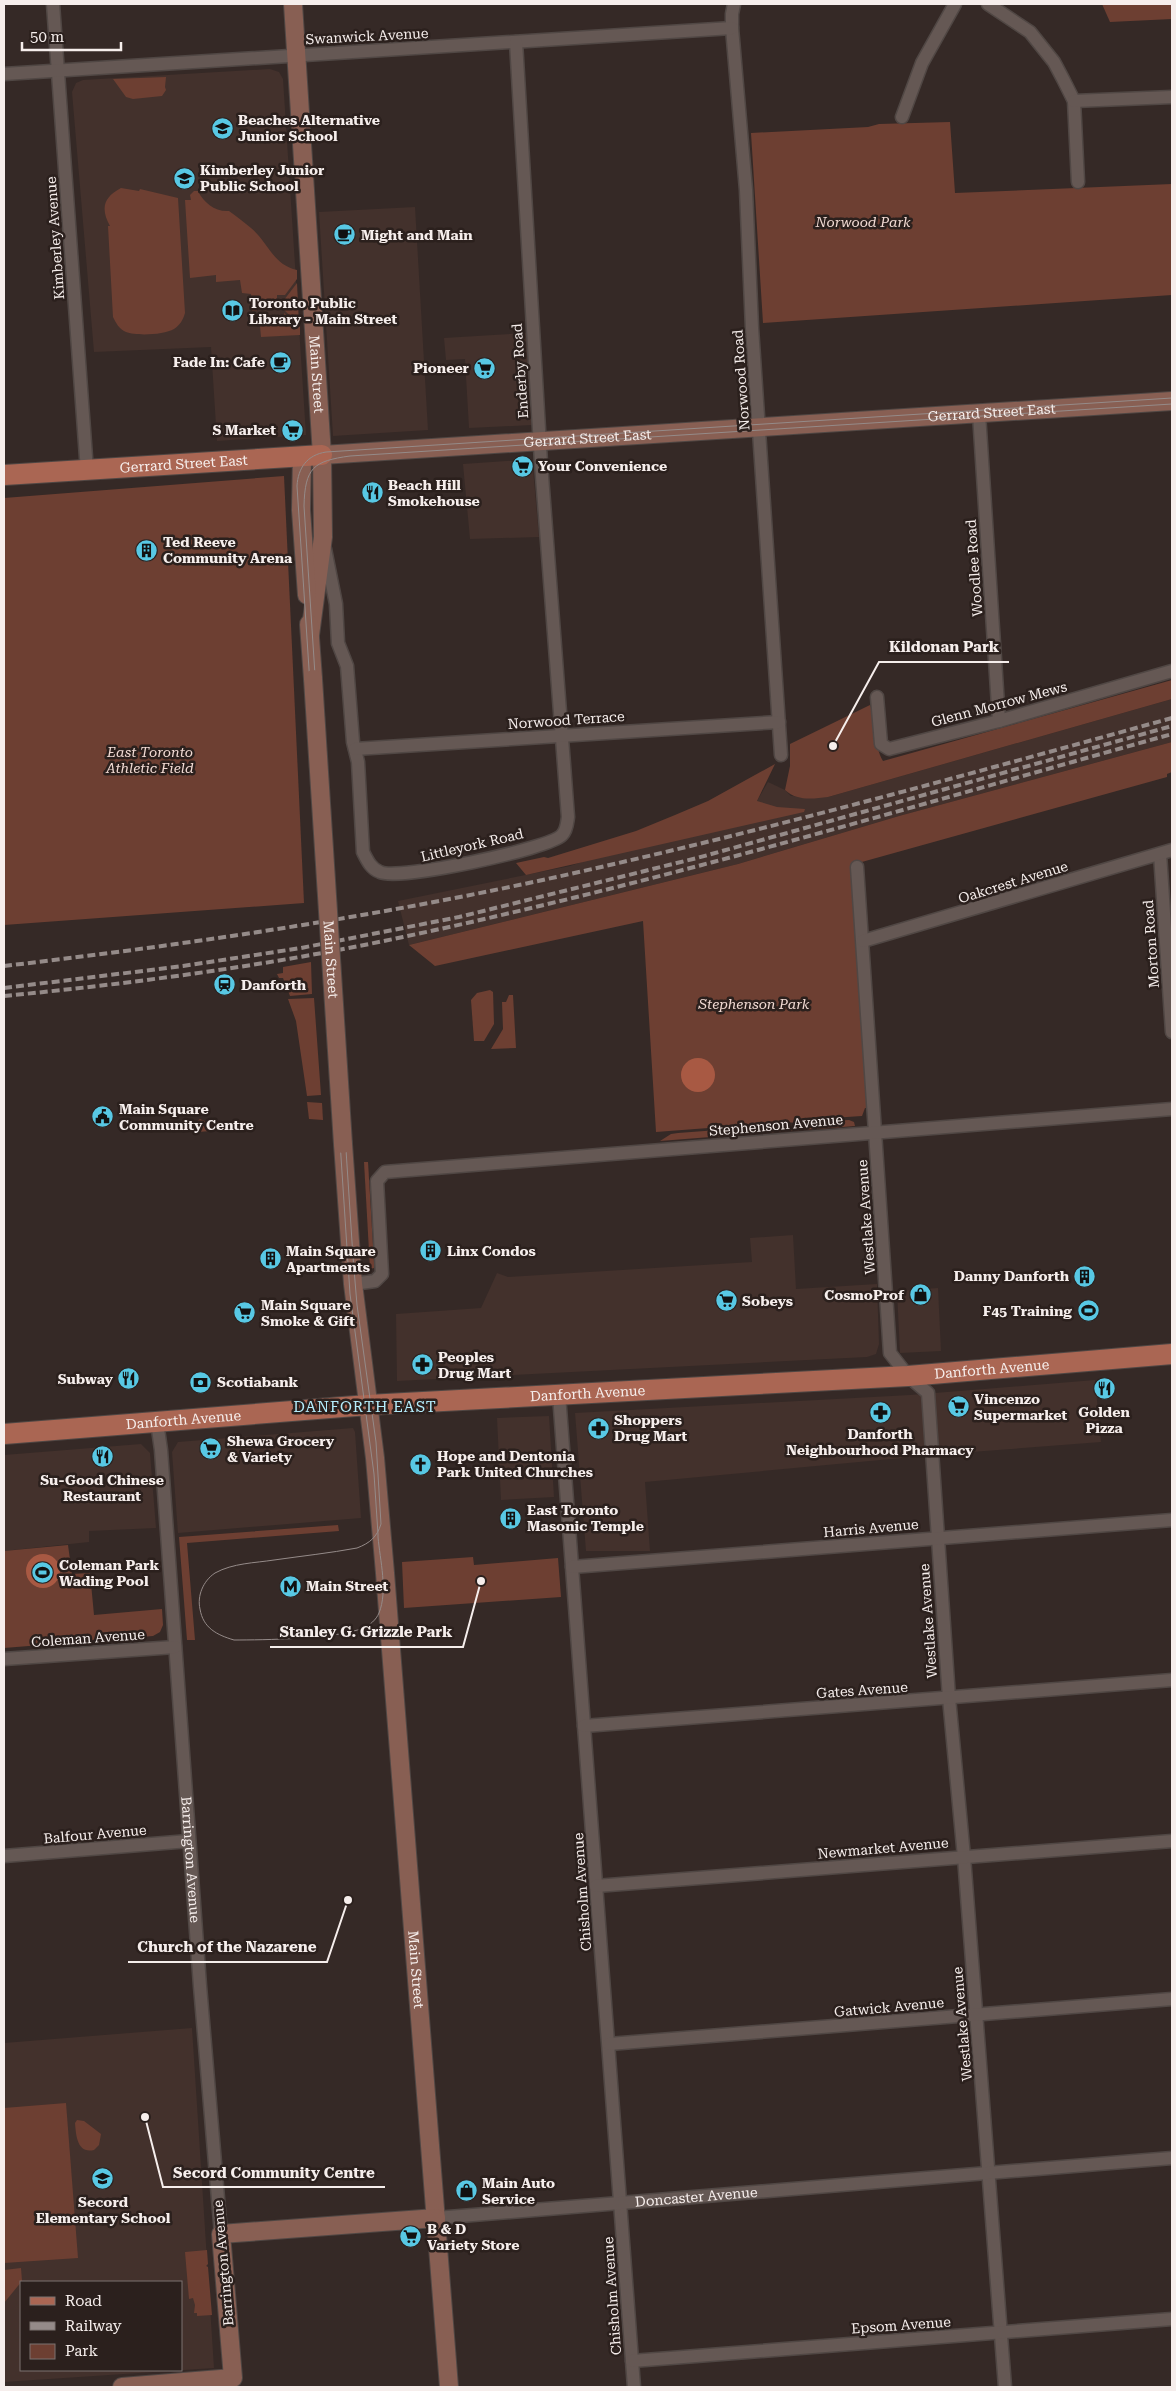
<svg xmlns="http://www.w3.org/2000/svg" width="1176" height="2391" font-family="'Roboto Serif',serif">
<rect width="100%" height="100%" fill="#352926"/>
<g fill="#43312c" fill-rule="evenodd">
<polygon points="270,69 279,72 283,79 306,435 217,441 211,347 94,352 72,92 76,83 83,80"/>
<polygon points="415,207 428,430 333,436 319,212"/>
<polygon points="526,333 532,425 469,428 465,359 446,360 444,338"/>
<polygon points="522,460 529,463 533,468 539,537 470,539 463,464"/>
<polygon points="1172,699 1172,742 899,816 738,864 409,945 398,901 570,866 757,801 768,782 785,790 791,796 828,797"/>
<polygon points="793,1235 796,1289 877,1284 879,1344 876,1354 867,1357 397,1381 396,1314 481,1308 497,1273 508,1277 752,1262 750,1238"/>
<polygon points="938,1288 941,1351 900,1353 897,1291"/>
<polygon points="1095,1380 1101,1442 945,1454 645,1482 650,1551 586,1551 575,1413 910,1395"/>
<polygon points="549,1416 554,1497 501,1500 497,1418"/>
<polygon points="353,1428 355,1432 361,1518 178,1533 172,1452 178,1442"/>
<polygon points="141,1444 150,1453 156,1528 89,1531 89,1542 4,1551 4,1455"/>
<path d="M192,2028L214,2368L4,2382V2043ZM21,2282H181V2370H21Z"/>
</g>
<g fill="#6d3f32">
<polygon points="1102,4 1172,4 1172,19 1110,22"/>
<polygon points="166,77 165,87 166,90 162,96 133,99 126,97 113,79"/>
<polygon points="950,122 955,193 1172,184 1172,295 763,323 751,133 868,127 879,124"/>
<path d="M121,188L139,191L140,189L178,198L185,313C183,320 180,325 174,329C164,335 136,336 126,332C119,329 116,323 113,317L108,226H110C100,208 104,197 121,188Z"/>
<path d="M194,191H198C204,203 215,212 229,211C237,217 244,222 251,228C268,242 273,265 297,270V279L285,295H277V298L268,304H257V311H252L251,294L242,293L240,280L216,282V275L190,278L185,200H191L190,195Z"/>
<polygon points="297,283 299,324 284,310 284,300"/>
<polygon points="284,313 300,327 300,335 261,337 260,326 285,325"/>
<polygon points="284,476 304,903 4,925 4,498"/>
<path d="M1172,680V699L828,797C812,799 797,801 785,790L790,766V744L870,705C878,723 873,744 883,761Z"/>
<polygon points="1172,742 1172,772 1167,774 1167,777 851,865 867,1108 865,1108 862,1116 801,1120 796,1123 786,1122 656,1132 643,921 435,966 409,945 738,864 899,816"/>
<polygon points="775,764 757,801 777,807 805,809 804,812 526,875 516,863 544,857 548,858 636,831 675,815 708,801"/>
<polygon points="311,962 312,994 290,996 283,978 279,978 277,974 283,973 283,967"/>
<polygon points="490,990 493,992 494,1024 484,1041 474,1041 471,1000 477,993"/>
<polygon points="509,995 513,995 516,1048 491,1049 503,1029 502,1002 506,1002"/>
<polygon points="314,998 321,1095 307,1096 296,1021 288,999"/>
<polygon points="307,1102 322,1103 323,1120 309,1119"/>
<path d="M200,1119C208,1124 221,1123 225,1127L223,1130L198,1132L194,1130L193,1124Z"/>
<polygon points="849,1120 854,1122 855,1126 817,1129 816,1122"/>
<polygon points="813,1123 813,1129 660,1141 671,1134 678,1133 785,1125 796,1127"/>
<polygon points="364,1162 368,1162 374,1262 374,1268 370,1269"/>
<polygon points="338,1525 339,1531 187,1543 195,1640 187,1640 179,1537"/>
<polygon points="68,1545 72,1574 90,1573 94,1615 162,1609 163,1625 160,1632 153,1636 4,1648 4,1551"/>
<polygon points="473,1557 474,1565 558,1558 561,1597 404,1608 402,1562"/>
<polygon points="66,2103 78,2258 4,2263 4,2108"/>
<path d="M77,2120L84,2121L101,2134L99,2145L94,2150C77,2154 76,2135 75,2123Z"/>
<polygon points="207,2250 208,2264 206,2266 208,2267 212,2315 197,2316 197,2313 194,2313 195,2305 193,2298 189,2299 185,2252"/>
<polygon points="21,2268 22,2281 4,2303 4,2270"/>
</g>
<g fill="#a85943">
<circle cx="698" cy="1075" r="17"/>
<circle cx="43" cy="1571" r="17"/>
</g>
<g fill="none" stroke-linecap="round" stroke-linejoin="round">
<defs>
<g id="street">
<polyline points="53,4 87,471"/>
<polyline points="734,4 732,14 732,28 746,190 752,328 781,755"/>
<polyline points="988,4 1030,32 1054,62 1063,79 1074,101 1078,182"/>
<polyline points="4,74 732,28"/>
<polyline points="1074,101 1172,97"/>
<polyline points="902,117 922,63 955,4"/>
<polyline points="979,414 999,721"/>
<path d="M325,549L336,604L338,643L347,666L353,742L358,762L363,852C367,860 371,869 380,872C398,881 549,849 562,835C567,830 567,823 568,817L541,463L516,42"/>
<polyline points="877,697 881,744 889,749 999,721 1172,671"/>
<polyline points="355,749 779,722"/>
<polyline points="1160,854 1172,1032"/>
<polyline points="857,867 890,1353 908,1376 928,1393 949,1698 964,1857 1005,2387"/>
<polyline points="863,941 1172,850"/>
<polyline points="353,1284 375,1281 382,1274 377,1181 385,1172 1172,1109"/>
<polyline points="559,1395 634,2387"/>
<path id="s1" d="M157,1422L161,1450L200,1986L221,2234"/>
<polyline points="572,1567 1172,1520"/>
<polyline points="4,1659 175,1647"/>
<polyline points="584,1726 1172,1680"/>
<polyline points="4,1856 189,1841"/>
<polyline points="596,1886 1172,1841"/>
<polyline points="609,2044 1172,1999"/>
<path id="s2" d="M436,2218L1172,2158"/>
<polyline points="632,2361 1172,2319"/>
</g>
<g id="secondary">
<path id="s3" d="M293,4L322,455L323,537L310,635"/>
<path id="s4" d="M322,455L1172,401"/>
<polyline points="302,456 301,510 307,595"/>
<polyline points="309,624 313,679"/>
<path id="s5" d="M343,1144L353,1284L375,1458L385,1573L449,2387"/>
<polyline points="122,2387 233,2378 221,2234 436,2218"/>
</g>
<g id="primary">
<path id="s6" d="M4,475L322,455"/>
<path id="s7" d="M4,1434L368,1405L908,1376L1172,1354"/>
</g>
</defs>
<use href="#street" stroke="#504744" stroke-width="15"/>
<use href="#secondary" stroke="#504744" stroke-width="20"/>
<use href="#primary" stroke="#504744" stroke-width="22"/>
<use href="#street" stroke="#655854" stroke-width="12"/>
<use href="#secondary" stroke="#885f53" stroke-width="18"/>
<use href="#primary" stroke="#aa6653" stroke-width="20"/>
<path stroke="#958b89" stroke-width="1" d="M1172,398L326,452C307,455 298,468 297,486L350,1294L374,1474L378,1534V1537C380,1560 388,1591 379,1613C376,1620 370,1625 363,1628C338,1639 263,1640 234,1640C217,1635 203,1628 200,1609C197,1596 203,1581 215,1573C233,1563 255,1563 274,1560C302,1556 330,1553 357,1548C370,1543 377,1537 381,1524L376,1442L357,1305L353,1257L304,506C305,468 313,461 350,456L1172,404"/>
<g stroke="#958b89" stroke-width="4" stroke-dasharray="8 4" stroke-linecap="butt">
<path d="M4,966C183,945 361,919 538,881C751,835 962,776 1172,718"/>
<polyline points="4,988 183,966 301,948 459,917 697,858 1172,726"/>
<path d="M4,996C137,983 272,965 403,937C662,882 917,805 1172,734"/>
</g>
<defs>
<g id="secondary-bridge">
<path id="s8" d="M313,679L343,1144"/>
</g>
</defs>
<use href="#secondary-bridge" stroke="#504744" stroke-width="20" stroke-linecap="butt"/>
<use href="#secondary-bridge" stroke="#885f53" stroke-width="18"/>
</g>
<defs>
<symbol id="school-disc" viewBox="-11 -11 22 22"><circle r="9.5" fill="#58c8e4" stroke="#2b201d"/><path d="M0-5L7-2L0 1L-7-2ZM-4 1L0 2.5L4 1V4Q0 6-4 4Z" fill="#111"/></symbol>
<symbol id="cafe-disc" viewBox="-11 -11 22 22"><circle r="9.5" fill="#58c8e4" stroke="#2b201d"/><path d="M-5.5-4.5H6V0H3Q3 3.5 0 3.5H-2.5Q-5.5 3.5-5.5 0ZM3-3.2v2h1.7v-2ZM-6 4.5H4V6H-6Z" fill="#111"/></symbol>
<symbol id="library-disc" viewBox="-11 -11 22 22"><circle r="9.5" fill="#58c8e4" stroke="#2b201d"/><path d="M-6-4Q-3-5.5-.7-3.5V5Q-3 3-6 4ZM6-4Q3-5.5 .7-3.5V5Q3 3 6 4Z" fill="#111"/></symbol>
<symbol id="supermarket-disc" viewBox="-11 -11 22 22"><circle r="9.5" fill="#58c8e4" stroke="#2b201d"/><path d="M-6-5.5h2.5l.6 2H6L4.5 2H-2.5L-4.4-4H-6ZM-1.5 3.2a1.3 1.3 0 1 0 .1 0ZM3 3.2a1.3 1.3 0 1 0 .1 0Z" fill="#111"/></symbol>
<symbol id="restaurant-disc" viewBox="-11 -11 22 22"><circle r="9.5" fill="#58c8e4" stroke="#2b201d"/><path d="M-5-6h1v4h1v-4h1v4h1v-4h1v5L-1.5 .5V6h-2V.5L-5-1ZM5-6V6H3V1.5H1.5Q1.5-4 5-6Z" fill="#111"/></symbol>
<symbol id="building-disc" viewBox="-11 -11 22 22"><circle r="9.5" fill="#58c8e4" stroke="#2b201d"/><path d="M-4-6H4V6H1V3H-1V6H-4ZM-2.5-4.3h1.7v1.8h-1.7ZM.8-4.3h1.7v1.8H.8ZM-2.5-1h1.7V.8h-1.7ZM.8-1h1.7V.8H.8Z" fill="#111"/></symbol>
<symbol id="station-disc" viewBox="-11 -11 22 22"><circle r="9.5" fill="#58c8e4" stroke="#2b201d"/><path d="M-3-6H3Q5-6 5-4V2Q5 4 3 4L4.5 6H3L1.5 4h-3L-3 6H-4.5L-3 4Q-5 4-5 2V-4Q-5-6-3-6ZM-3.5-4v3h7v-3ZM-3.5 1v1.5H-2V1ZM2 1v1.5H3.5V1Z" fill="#111"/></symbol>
<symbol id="civic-disc" viewBox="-11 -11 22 22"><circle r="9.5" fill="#58c8e4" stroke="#2b201d"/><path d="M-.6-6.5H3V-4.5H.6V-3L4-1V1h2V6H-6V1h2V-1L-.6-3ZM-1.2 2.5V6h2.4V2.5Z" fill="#111"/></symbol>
<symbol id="shop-disc" viewBox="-11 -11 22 22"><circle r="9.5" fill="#58c8e4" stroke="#2b201d"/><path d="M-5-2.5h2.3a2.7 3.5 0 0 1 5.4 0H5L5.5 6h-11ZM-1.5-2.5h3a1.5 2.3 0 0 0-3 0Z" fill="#111"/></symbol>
<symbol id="stadium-disc" viewBox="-11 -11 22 22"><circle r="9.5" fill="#58c8e4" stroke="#2b201d"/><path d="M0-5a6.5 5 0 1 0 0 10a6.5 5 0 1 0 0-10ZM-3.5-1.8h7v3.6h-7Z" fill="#111"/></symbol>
<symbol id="pharmacy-disc" viewBox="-11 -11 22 22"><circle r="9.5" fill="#58c8e4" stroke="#2b201d"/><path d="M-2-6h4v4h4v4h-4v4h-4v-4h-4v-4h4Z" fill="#111"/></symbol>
<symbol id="bank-disc" viewBox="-11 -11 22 22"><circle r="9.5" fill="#58c8e4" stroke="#2b201d"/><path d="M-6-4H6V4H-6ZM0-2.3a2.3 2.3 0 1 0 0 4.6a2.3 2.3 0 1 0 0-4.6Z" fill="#111"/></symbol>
<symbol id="church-disc" viewBox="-11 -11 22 22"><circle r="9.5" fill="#58c8e4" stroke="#2b201d"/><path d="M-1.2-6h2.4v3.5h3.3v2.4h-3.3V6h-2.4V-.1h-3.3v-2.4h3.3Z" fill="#111"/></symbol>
<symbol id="metro-disc" viewBox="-11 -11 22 22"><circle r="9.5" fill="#58c8e4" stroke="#2b201d"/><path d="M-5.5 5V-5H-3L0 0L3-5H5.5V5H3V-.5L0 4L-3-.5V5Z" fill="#111"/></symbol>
</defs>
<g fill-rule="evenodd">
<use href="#school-disc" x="210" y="116" width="25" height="25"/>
<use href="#school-disc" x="172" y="166" width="25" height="25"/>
<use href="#cafe-disc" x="332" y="222" width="25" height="25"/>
<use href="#library-disc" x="220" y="298" width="25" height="25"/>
<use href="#cafe-disc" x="268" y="350" width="25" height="25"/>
<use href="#supermarket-disc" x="472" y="356" width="25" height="25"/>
<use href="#supermarket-disc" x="280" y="418" width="25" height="25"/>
<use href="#supermarket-disc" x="510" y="454" width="25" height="25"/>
<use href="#restaurant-disc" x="360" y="480" width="25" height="25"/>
<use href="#building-disc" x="134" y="538" width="25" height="25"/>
<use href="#station-disc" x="212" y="972" width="25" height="25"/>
<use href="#civic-disc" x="90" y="1104" width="25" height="25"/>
<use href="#building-disc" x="418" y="1238" width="25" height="25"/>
<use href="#building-disc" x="258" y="1246" width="25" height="25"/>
<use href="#building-disc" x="1072" y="1264" width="25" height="25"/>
<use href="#shop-disc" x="908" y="1282" width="25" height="25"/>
<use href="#supermarket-disc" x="714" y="1288" width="25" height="25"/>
<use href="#stadium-disc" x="1076" y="1298" width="25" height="25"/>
<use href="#supermarket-disc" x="232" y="1300" width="25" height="25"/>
<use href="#pharmacy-disc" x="410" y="1352" width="25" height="25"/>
<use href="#restaurant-disc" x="116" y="1366" width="25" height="25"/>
<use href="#bank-disc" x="188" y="1370" width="25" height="25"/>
<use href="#restaurant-disc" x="1092" y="1376" width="25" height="25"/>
<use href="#supermarket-disc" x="946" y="1394" width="25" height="25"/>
<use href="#pharmacy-disc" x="868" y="1400" width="25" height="25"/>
<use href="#pharmacy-disc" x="586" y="1416" width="25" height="25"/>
<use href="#supermarket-disc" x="198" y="1436" width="25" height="25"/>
<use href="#restaurant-disc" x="90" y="1444" width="25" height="25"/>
<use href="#church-disc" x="408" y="1452" width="25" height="25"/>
<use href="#building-disc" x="498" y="1506" width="25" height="25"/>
<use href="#stadium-disc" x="30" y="1560" width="25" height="25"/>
<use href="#metro-disc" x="278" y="1574" width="25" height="25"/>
<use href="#school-disc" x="90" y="2166" width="25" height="25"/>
<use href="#shop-disc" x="454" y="2178" width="25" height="25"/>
<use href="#supermarket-disc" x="398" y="2224" width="25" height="25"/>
</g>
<g text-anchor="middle" stroke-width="5" stroke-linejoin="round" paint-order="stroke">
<g font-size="14" fill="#f6eeec" stroke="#2b201d">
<text transform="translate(367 36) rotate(-3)" y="5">Swanwick Avenue</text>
<text transform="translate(55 238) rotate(-94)" y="5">Kimberley Avenue</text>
<text transform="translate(520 371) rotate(-94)" y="5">Enderby Road</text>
<text dy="5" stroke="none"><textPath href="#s3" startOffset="371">Main Street</textPath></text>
<text transform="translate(741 380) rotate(-94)" y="5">Norwood Road</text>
<text dy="5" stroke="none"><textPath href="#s4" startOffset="671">Gerrard Street East</textPath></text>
<text dy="5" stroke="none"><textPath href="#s4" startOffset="266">Gerrard Street East</textPath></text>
<text dy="5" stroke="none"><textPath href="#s6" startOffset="180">Gerrard Street East</textPath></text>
<text transform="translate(974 568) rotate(-94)" y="5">Woodlee Road</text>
<text transform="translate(999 704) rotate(-15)" y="5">Glenn Morrow Mews</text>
<text transform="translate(566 720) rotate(-4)" y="5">Norwood Terrace</text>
<text transform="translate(472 845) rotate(-13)" y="5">Littleyork Road</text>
<text transform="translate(1013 882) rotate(-17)" y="5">Oakcrest Avenue</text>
<text transform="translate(1151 944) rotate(-94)" y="5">Morton Road</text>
<text dy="5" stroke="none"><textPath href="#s8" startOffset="281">Main Street</textPath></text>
<text transform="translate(776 1125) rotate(-5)" y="5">Stephenson Avenue</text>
<text transform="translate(866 1217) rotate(-94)" y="5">Westlake Avenue</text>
<text dy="5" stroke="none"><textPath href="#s7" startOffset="990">Danforth Avenue</textPath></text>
<text dy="5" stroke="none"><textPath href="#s7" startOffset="585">Danforth Avenue</textPath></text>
<text dy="5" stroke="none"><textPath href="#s7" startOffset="180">Danforth Avenue</textPath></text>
<text transform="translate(871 1528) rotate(-5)" y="5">Harris Avenue</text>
<text transform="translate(928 1621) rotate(-94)" y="5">Westlake Avenue</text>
<text transform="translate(88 1638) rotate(-4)" y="5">Coleman Avenue</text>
<text transform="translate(862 1690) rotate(-4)" y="5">Gates Avenue</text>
<text transform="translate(95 1834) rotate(-5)" y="5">Balfour Avenue</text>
<text transform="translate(883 1848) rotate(-5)" y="5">Newmarket Avenue</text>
<text dy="5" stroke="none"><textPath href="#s1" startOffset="439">Barrington Avenue</textPath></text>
<text transform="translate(582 1892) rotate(-94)" y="5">Chisholm Avenue</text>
<text dy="5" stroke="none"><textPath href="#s5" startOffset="829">Main Street</textPath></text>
<text transform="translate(889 2007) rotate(-5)" y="5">Gatwick Avenue</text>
<text transform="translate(962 2024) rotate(-95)" y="5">Westlake Avenue</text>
<text dy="5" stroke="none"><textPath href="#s2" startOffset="261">Doncaster Avenue</textPath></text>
<text transform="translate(223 2263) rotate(-95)" y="5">Barrington Avenue</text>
<text transform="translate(612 2296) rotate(-94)" y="5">Chisholm Avenue</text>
<text transform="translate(901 2325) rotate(-4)" y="5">Epsom Avenue</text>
</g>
<g font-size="14" font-weight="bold" fill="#f6eeec" stroke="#2b201d" text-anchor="start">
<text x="238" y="125">Beaches Alternative<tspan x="238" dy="16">Junior School</tspan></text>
<text x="200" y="175">Kimberley Junior<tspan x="200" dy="16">Public School</tspan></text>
<text x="361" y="240">Might and Main</text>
<text x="249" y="308">Toronto Public<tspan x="249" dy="16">Library - Main Street</tspan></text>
<text x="265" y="367" text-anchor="end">Fade In: Cafe</text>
<text x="469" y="373" text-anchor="end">Pioneer</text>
<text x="276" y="435" text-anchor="end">S Market</text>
<text x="538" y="471">Your Convenience</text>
<text x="388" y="490">Beach Hill<tspan x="388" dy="16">Smokehouse</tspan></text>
<text x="163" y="547">Ted Reeve<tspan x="163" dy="16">Community Arena</tspan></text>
<text x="241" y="990">Danforth</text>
<text x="119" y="1114">Main Square<tspan x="119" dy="16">Community Centre</tspan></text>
<text x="286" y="1256">Main Square<tspan x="286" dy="16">Apartments</tspan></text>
<text x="447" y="1256">Linx Condos</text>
<text x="1069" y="1281" text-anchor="end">Danny Danforth</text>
<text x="904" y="1300" text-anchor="end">CosmoProf</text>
<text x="742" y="1306">Sobeys</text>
<text x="261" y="1310">Main Square<tspan x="261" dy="16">Smoke &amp; Gift</tspan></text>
<text x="1072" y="1316" text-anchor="end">F45 Training</text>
<text x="438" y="1362">Peoples<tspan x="438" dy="16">Drug Mart</tspan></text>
<text x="113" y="1384" text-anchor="end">Subway</text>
<text x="217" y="1387">Scotiabank</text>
<text x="974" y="1404">Vincenzo<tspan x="974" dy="16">Supermarket</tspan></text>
<text x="1104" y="1417" text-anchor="middle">Golden<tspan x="1104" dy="16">Pizza</tspan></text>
<text x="614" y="1425">Shoppers<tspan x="614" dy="16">Drug Mart</tspan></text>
<text x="880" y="1439" text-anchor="middle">Danforth<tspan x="880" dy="16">Neighbourhood Pharmacy</tspan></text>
<text x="227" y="1446">Shewa Grocery<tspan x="227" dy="16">&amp; Variety</tspan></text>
<text x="437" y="1461">Hope and Dentonia<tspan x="437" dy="16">Park United Churches</tspan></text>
<text x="102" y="1485" text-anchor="middle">Su-Good Chinese<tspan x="102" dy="16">Restaurant</tspan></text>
<text x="527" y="1515">East Toronto<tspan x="527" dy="16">Masonic Temple</tspan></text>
<text x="59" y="1570">Coleman Park<tspan x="59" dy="16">Wading Pool</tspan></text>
<text x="306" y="1591">Main Street</text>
<text x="482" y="2188">Main Auto<tspan x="482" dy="16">Service</tspan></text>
<text x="103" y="2207" text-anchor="middle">Secord<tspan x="103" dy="16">Elementary School</tspan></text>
<text x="427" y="2234">B &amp; D<tspan x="427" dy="16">Variety Store</tspan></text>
</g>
<g font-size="14" font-style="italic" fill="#f2dbd4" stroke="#2b201d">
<text x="863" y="227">Norwood Park</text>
<text x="150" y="757">East Toronto<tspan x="150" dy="16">Athletic Field</tspan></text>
<text x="754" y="1009">Stephenson Park</text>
</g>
<g font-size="15" letter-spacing="1" fill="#b5edfc" stroke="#2b201d">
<text x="365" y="1412">DANFORTH EAST</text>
</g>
</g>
<path fill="none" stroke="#f6eeec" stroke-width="2" d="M833 746L879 662H1009M481 1581L463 1647H270M348 1900L327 1962H128M145 2117L163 2187H385"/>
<g fill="#f6eeec" stroke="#2b201d" stroke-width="2">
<circle cx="833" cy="746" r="5"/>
<circle cx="481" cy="1581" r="5"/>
<circle cx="348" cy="1900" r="5"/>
<circle cx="145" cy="2117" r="5"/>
</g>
<g font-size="15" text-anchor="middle" font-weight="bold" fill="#f6eeec" stroke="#2b201d" stroke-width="5" stroke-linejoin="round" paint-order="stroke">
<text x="944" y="652">Kildonan Park</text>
<text x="366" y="1637">Stanley G. Grizzle Park</text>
<text x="227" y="1952">Church of the Nazarene</text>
<text x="274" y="2178">Secord Community Centre</text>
</g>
<rect width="1176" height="2391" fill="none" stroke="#f6eeec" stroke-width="10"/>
<rect x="20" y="2281" width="162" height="90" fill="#2b201d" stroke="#7c7270"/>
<rect x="30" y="2297" width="25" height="8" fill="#aa6653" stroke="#7c7270"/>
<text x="65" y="2306" font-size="15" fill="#f6eeec">Road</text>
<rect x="30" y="2322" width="25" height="8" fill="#958b89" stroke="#7c7270"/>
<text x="65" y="2331" font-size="15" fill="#f6eeec">Railway</text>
<rect x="30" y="2344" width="25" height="15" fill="#6d3f32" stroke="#7c7270"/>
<text x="65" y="2356" font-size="15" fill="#f6eeec">Park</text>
<path d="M22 42v8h99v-8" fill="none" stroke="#f6eeec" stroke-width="2.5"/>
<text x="30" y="42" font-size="15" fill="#f6eeec" stroke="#2b201d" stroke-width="4" paint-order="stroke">50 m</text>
</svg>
